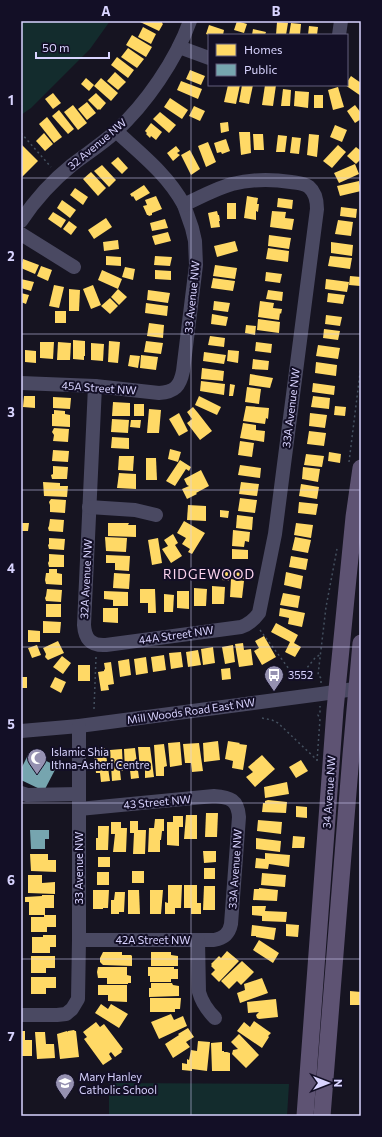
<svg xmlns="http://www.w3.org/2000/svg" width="382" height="1137" font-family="Commissioner,sans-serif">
<rect width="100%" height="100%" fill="#161421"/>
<g fill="#132c2d">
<polygon points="21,21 110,21 90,49 31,108 21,115"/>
<polygon points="109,1083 289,1084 287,1116 109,1116"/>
</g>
<g fill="#ffd966">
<polygon points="138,21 162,21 162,23 163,24 159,31"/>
<polygon points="237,21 247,24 244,33 234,30"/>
<polygon points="277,22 288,23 286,35 276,35"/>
<polygon points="291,23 301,24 300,35 289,35"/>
<polygon points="209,25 224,30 223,35 209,35 206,34"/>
<polygon points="309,26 318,27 317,35 308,35"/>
<polygon points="143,27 156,34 151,44 138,37"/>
<polygon points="253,29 266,32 265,35 252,35"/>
<polygon points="132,35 152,47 146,57 126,45"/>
<polygon points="128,48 144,59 137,68 121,57"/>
<polygon points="117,57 134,70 128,78 111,65"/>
<polygon points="190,70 205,76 201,85 186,79"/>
<polygon points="115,72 126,82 118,90 107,81"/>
<polygon points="351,76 361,83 361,96 345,85 347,85 347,82"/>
<polygon points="86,78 94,85 89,91 81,84"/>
<polygon points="101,78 118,93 111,101 94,86"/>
<polygon points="181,81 202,89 198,99 177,90"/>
<polygon points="228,85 240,85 236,104 224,102"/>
<polygon points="242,85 253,85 249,104 239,102"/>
<polygon points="265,85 276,85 273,106 262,105"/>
<polygon points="338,87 344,107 333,110 328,90"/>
<polygon points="283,89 291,90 290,106 281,106"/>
<polygon points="295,91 309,92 308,108 294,106"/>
<polygon points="53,93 61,103 53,109 45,99"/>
<polygon points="96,93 106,103 100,110 99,109 98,110 88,100"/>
<rect x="314" y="95" width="9" height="13"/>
<polygon points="170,98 188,110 182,119 164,107"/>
<polygon points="87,102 96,113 87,120 78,109"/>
<polygon points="73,105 87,123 78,130 64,112"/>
<polygon points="355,105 361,113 361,119 355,123 347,111"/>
<polygon points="194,106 205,111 200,121 189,116"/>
<polygon points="59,110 74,129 68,134 52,116"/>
<polygon points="160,112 176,125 169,133 153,119"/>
<polygon points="47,117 62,137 54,143 39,124"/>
<polygon points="228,122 229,131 221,133 220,123"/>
<polygon points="151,123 162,132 156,140 151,136 150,138 146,134 147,133 145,131"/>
<polygon points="335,125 347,130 342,142 330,137"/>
<polygon points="239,132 250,132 251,153 241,155"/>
<polygon points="44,133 53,144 45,151 36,141"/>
<polygon points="253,134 263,134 264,150 254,150"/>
<polygon points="309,134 319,135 317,157 307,155"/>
<polygon points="278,135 287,136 285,152 276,152"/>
<polygon points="292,137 301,138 299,154 290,153"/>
<polygon points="226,139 230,151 222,154 221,152 217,153 214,143"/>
<polygon points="208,142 216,162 206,167 198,146"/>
<polygon points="21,144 38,161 21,178"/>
<polygon points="338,145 346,152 332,168 323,161"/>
<polygon points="176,146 180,151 177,153 180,155 173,161 167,153"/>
<polygon points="356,147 361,151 361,159 356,164 347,156"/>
<polygon points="190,150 200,169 191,175 181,155"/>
<polygon points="118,157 128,168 122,174 111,163"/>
<polygon points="355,164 359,174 339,183 334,173"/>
<polygon points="102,165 116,180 109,187 94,171"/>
<polygon points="91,172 106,188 98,196 83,179"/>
<polygon points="359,181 361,191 340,196 337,186"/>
<polygon points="144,185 150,193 136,201 133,196 132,197 130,194"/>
<polygon points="75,188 88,197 83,205 70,195"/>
<polygon points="156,196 162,209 152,213 152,215 149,216 148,215 147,215 143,206 147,205 145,200"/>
<polygon points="247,196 258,198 257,204 259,204 258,212 256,211 256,220 244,218"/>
<polygon points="278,198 293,200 292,209 277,207"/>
<polygon points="62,200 76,210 70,218 57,208"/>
<rect x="227" y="203" width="9" height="16"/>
<polygon points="341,207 357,209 356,218 340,216"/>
<polygon points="217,211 218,215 219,215 220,221 219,221 220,227 211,228 208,213"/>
<polygon points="272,211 286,212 285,218 294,219 292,230 270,227"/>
<polygon points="53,212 66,220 61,228 48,219"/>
<polygon points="106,218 112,227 94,239 88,230"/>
<polygon points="165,219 168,228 152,231 150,223"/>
<polygon points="338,220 353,222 351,236 335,234"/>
<polygon points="69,221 77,227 71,235 63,229"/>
<polygon points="168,232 171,241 155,245 152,236"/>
<polygon points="269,235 291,238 289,249 268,246"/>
<polygon points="118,240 119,249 104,251 103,242"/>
<polygon points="235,241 238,251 217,257 214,246"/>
<polygon points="331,242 353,245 352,256 331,253"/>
<polygon points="268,248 289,251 288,262 266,259"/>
<polygon points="106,256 121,257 121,266 106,265"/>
<polygon points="155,256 172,257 170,266 154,265"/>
<polygon points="330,256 352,258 350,269 328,266"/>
<polygon points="23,259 39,265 35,274 21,268"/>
<polygon points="215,265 237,268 235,279 213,276"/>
<polygon points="41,266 52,270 48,281 37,276"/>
<polygon points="125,267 135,269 133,280 122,277"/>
<polygon points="102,270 122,279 118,289 98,280"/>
<polygon points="155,270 171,271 171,280 155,279"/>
<polygon points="266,272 282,274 280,283 265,281"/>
<polygon points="350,276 361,277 360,286 349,285"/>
<polygon points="213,278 235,281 233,291 211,288"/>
<polygon points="21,279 34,282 31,291 21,288"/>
<polygon points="326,279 349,282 347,292 325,289"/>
<polygon points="54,285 64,287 59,308 49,306"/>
<polygon points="93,285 101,305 91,309 83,289"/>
<polygon points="69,289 80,290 79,311 69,311"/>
<polygon points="118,289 127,297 119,305 111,297"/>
<polygon points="148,290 170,293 168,303 147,300"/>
<polygon points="268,290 283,292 282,301 266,299"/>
<polygon points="21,293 29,295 26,304 21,302"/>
<polygon points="328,293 345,295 343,304 327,302"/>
<polygon points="110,298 118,306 110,314 101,306"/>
<polygon points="214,301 230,303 228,312 213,310"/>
<polygon points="260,301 274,303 273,308 282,309 281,314 280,313 279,320 258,317"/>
<polygon points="146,303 168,306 167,316 145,313"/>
<rect x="55" y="311" width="11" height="12"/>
<polygon points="212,314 228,317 226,326 211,324"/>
<polygon points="326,315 342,317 340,326 325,324"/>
<polygon points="258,319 280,322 279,333 257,330"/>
<polygon points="149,323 164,325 163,338 147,336"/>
<polygon points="246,325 256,326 255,335 245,333"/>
<polygon points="324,329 340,331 338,340 323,338"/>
<polygon points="210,336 225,338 224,347 208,345"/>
<polygon points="73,340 85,341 85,356 84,356 84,360 73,359"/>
<polygon points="109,341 120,342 118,363 108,362"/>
<polygon points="146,341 163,343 161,354 144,352"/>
<polygon points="40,342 54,342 53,359 40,358"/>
<polygon points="58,342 71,343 70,360 57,360"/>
<polygon points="256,342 272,344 271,353 255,351"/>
<polygon points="91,343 104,344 103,361 91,360"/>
<polygon points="318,345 340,348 338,359 316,356"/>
<polygon points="25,350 36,351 36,363 25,362"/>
<polygon points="228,350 239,351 238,363 227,361"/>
<polygon points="204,352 226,355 224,364 203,361"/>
<polygon points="130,355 140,356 138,368 128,366"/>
<polygon points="141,355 158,357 156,370 140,368"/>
<polygon points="253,359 269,361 268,370 252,369"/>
<polygon points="316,362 337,365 336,376 315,373"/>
<polygon points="202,368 224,371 223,381 201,379"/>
<polygon points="250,374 273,378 270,388 249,385"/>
<polygon points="201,381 225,384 224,395 200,391"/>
<polygon points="313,383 335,386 334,395 312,392"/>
<polygon points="230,384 235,385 233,396 229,396"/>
<polygon points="247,387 261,389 259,404 245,402"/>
<polygon points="24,396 35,396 35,408 23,407"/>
<polygon points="199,396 221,407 217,415 195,405"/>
<polygon points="313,396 330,398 329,409 311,407"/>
<polygon points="53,397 71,398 70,409 53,408"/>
<polygon points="113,402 130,403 130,416 112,416"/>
<rect x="134" y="404" width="10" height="12"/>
<polygon points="246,406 269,408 268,419 266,418 265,424 243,421"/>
<polygon points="335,406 346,407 345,416 334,415"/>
<polygon points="193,407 198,413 212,431 200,440 187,423 192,419 187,412"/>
<polygon points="149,409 161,410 159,433 147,433"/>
<polygon points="54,410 65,411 65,414 70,415 70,427 52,426 52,414 54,414"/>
<polygon points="179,413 188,431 179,436 169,419"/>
<polygon points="310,413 327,415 325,428 309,426"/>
<polygon points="112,419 129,420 128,433 111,432"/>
<polygon points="131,420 141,420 140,428 130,427"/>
<polygon points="243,423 256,425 256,430 265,431 264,442 240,438"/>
<polygon points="54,428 69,429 68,442 53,441 54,435 52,432"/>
<polygon points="309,431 326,433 324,446 307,444"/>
<polygon points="112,437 129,438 129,449 111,448"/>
<polygon points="240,441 254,443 252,457 238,455"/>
<polygon points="170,449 181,452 178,462 168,459"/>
<polygon points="53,450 69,451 68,462 52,461"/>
<polygon points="329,452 341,454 340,463 328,461"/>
<polygon points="306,454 324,456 322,467 304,465"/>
<polygon points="119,456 134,456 133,471 118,470"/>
<polygon points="146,458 156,458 157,480 146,480"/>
<polygon points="180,460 191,467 189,471 186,469 175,486 166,481"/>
<polygon points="240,465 261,468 260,478 238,475"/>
<polygon points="53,466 68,467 67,479 52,479 51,475 53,474"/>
<polygon points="303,467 320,469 318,482 302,479"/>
<polygon points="201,470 209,486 196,493 197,494 187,499 182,489 189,486 187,485 184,479"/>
<polygon points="119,473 136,474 136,489 117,488"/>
<polygon points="43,482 60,483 60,486 68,486 67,497 44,496"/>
<polygon points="241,482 259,484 257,496 239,494"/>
<polygon points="301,484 319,487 317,499 299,496"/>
<polygon points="240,498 257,500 255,513 238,511"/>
<polygon points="51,499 66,500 65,513 50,512 50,505 49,502"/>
<polygon points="299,502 318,504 316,515 298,513"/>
<polygon points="188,505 206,506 206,521 187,520"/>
<polygon points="220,510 229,511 228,518 220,517"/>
<polygon points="237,515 253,517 252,530 236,528"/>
<polygon points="50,519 64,520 63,532 49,531 48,528 49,526"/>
<polygon points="184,521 205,533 192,554 188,552 190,549 182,544 186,538 177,533"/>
<polygon points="21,523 29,523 28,531 21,531"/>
<polygon points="108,523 129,523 128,525 136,525 136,537 108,536"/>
<polygon points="296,523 313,525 311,538 294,535"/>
<polygon points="233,530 250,532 249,542 245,541 244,547 232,546"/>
<polygon points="173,534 178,543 175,545 182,556 171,563 162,549 168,546 164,540"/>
<polygon points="105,537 127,538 126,552 106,551"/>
<polygon points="295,537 311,540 308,553 292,550"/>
<polygon points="49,538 65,539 64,550 49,549 48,545 49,544"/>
<polygon points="158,538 162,563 152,565 148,540"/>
<polygon points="232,549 248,550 248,559 232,559"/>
<polygon points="49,554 64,555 64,567 49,567 48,563 49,561"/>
<polygon points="106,555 130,556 129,571 115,570 115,563 106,563"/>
<polygon points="291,556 308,559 306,570 289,567"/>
<polygon points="49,569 57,569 57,573 62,574 62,585 46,584 45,580 46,573 49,573"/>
<polygon points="223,572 229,572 229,581 222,580"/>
<polygon points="233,572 244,573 244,579 232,578"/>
<polygon points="286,572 303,576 301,589 284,585"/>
<polygon points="114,573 130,574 129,589 113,588"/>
<polygon points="231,579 244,581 242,598 230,597"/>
<polygon points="212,586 225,587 224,604 212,604"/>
<polygon points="194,588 207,589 206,606 194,606"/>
<polygon points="47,589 62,590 61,602 46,601 45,598 46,596"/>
<polygon points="140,589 155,589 156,613 148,613 148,603 140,603"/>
<polygon points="104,591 128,592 128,606 113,606 113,600 104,599"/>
<polygon points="177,591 189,591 189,609 177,608"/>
<polygon points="283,593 300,596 298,608 280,605"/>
<polygon points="164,594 174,595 173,612 164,612"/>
<rect x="46" y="604" width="15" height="13"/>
<polygon points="103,608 118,608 118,623 103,622"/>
<polygon points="280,608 305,613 302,627 288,624 289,618 279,616"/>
<polygon points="43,621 61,622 60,633 43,633"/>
<polygon points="276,623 298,635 294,643 301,647 295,657 285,652 290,642 271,632"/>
<polygon points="28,630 40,631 40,642 28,642"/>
<polygon points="264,636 276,657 262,665 254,651 259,648 255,641"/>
<polygon points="58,641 64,653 48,660 45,657 46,654 43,648"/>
<polygon points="243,643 244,650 251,649 253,665 239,667 235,644"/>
<polygon points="37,645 41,655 32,658 28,648"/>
<polygon points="233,645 235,662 225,664 222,647"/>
<polygon points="213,647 215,663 203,665 201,649"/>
<polygon points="198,650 201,665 188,667 186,652"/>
<polygon points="181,652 183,667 171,669 169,653"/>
<polygon points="164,655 166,670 153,672 151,657"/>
<polygon points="62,656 71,663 63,674 53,667"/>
<polygon points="146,657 148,673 136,675 134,659"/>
<polygon points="129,659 131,675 120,677 118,661"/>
<polygon points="111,662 114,684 108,685 109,690 101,691 98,672 104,671 104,670 105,669 104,663"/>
<rect x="78" y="665" width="12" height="16"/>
<polygon points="230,668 231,679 222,680 221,669"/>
<rect x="21" y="677" width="6" height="11"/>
<polygon points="55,677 66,682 61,693 50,687"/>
<polygon points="218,741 220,760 204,762 203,743"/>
<polygon points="228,741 240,743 239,744 247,745 243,770 232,768 233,761 225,759"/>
<polygon points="180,742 182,765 170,767 168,743"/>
<polygon points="199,743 203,771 192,772 191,763 185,763 183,744"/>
<polygon points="164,744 167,766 164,767 164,776 156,776 154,745"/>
<polygon points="138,747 150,747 154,777 145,778 145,769 140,769"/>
<polygon points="105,748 110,781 101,782 100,773 96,773 94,752 95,752 95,749"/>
<polygon points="135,748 139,778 131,779 130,770 125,770 124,749"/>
<polygon points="122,749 123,771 120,771 121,780 112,781 110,750"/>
<polygon points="262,755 275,769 255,787 246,777 253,772 248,767"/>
<polygon points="301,760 308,771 296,778 289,767"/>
<polygon points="287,782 289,794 265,798 264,787"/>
<polygon points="268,800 287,802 286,813 262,812 263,803 265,803 265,801"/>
<polygon points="296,806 307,807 307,818 296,817"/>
<polygon points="206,813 218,813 217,837 205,837"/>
<polygon points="186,815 197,815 197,839 184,839"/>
<polygon points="173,816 183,816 183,827 179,827 179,846 167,845 167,822 173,822"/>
<polygon points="155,819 164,819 164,831 162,831 161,840 160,840 160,852 148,852 149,828 154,828"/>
<polygon points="258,820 282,822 281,834 257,831"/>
<polygon points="130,821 138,821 138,830 146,830 145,854 133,854 134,833 130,833"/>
<polygon points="111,822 121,822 121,828 127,828 126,852 113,852 115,834 111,834"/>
<polygon points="98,826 109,826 108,850 96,850 96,838 98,838"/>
<polygon points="293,836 305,837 304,848 292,848"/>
<polygon points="256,838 281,841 280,852 256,849"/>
<polygon points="203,851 216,851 216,862 204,863"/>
<polygon points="265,853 290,855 289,867 269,864 268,869 255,868 256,858 265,859"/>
<polygon points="30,854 48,854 48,860 56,860 56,872 31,871"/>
<rect x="98" y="857" width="12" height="10"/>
<rect x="204" y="868" width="11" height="11"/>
<rect x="132" y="871" width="12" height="12"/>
<rect x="97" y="872" width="12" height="13"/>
<polygon points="262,873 286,875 285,887 261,885"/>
<polygon points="28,875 42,875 42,883 55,882 55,894 28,893"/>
<polygon points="168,885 182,885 181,908 175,908 175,914 165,914 165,902 168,903"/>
<polygon points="184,885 197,885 197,903 201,903 201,914 191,914 191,908 184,908"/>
<polygon points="204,886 215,886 215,910 203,910"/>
<polygon points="259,888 278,890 277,901 253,900 254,889 259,889"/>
<polygon points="93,890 109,890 108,908 103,908 103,909 93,909"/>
<polygon points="128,890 139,890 140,914 128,914"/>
<polygon points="150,890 163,890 161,914 150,914"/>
<polygon points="115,892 125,892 124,912 119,912 119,914 111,914 111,900 114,900"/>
<polygon points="42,895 54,895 54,908 45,908 45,915 29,915 29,902 25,902 25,897 42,896"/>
<polygon points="252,906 266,906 265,911 287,912 286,922 262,921 262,916 252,915"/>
<polygon points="44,915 56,915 56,927 47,927 47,932 31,932 31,917 44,917"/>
<polygon points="286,924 299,925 298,937 286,936"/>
<polygon points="252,925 276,928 274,940 256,937 256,936 251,936"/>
<polygon points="43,935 56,935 56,947 50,947 50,953 32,953 32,937 43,937"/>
<polygon points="259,940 279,953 273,963 253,950"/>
<polygon points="227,951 239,961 219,982 211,974 215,970 211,966 212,965 211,964 219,956 221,958"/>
<polygon points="103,952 122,952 122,955 131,955 132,956 132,966 103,965 100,962 100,958"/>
<polygon points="151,952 171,952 171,955 178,956 178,966 151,966"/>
<polygon points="31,956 55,956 55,968 46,968 46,973 31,973"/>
<polygon points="242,961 254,972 241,985 237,981 229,989 221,981"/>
<polygon points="98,967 127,967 127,975 131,976 131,983 128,983 128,984 107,984 107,978 98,978 97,972"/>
<polygon points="148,967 174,967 174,969 178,969 178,979 171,979 171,982 150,982 150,976 148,976"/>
<polygon points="31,977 56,977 56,988 46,988 46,994 31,994"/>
<polygon points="262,978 268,993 240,1003 237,993 245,990 244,984"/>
<polygon points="151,983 172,983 173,985 179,986 179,996 149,997 149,988 151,988"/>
<polygon points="98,985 127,985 127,1002 108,1001 108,995 98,995"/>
<polygon points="350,991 361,992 361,1005 350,1005"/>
<polygon points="150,998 181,998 180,1009 175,1009 175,1012 150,1012"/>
<polygon points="276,999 278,1017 259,1019 257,1018 256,1015 259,1012 248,1013 247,1002"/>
<polygon points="101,1004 108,1009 111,1004 128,1014 119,1028 95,1013"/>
<polygon points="171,1014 174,1020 183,1016 187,1026 159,1039 151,1022"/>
<polygon points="254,1021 271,1033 268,1036 269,1037 262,1048 237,1031 244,1022 250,1027"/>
<polygon points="96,1022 100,1027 104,1024 123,1049 121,1051 122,1052 115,1057 111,1052 109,1054 112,1059 103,1065 84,1039 87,1037 83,1032"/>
<polygon points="188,1028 194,1037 186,1042 190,1047 173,1058 165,1044 179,1035 178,1034"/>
<polygon points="74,1030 75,1031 76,1031 79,1057 60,1059 57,1034 67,1031 68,1032 68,1031"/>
<polygon points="21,1031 25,1031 25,1040 32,1040 32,1056 21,1056"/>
<polygon points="35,1032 45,1032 46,1044 54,1044 55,1058 37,1059"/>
<polygon points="239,1034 259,1055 246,1068 232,1054 233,1050 238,1049 231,1042"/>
<polygon points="198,1041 210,1042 207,1071 192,1069 192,1071 182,1070 182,1063 187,1064 187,1059 189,1060 191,1050 197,1051"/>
<polygon points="222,1042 222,1051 224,1051 224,1052 227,1052 230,1053 230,1071 212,1071 211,1043"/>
</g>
<g fill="#76a5af">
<polygon points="29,753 57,766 44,791 21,780 21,769"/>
<polygon points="30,830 49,830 49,839 45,839 45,849 31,849"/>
</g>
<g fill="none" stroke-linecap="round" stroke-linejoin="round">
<g stroke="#44505f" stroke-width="1.5" stroke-dasharray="2 3" stroke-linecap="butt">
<polyline points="21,133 51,167"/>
<polyline points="349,462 361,365"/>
<polyline points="260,630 298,681"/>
<polyline points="298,679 315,658 321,654"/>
<polyline points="321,683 321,678 318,675 326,607 337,549"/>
<polyline points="94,709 96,657"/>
<polyline points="262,718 272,720 278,723 317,760"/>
<polyline points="317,761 320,719 318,715 320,713 320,706"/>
</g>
<g stroke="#4a4962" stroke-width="14">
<polyline points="339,35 341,21"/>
<polyline points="179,47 209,58"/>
<path d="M21,221C35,200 52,181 72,165C86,154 102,144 115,132C146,104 176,60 190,21"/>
<polyline points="21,234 74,267"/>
<path d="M21,383L95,386L159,393C175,392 180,386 183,371L196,265L195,241L192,228L184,205"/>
<path d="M95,386L84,625C85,639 91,646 106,645L241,627C249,624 254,620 259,613L275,534L317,209C317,201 315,192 309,187C304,183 297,183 291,182C271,179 252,179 232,184C215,189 200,197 184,205C168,175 141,154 116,131"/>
<polyline points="89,507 135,510 156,515"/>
<polyline points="21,731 79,726 321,694 361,688"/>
<polyline points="21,793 27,795 79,794"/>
<path d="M79,940H214C224,938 229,934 231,924L239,817C238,800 230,797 214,796L79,809"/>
<path d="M198,940L199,992C202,1003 207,1010 215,1018"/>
<polyline points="21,1015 57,1015 66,1014 72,1009 78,999 79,940 79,726"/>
</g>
<g stroke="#5e5373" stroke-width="17">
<polyline points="305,1116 335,710 354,517 361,468"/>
<polyline points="322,1116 351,755 361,643"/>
</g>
</g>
<path fill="none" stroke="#d9d4ff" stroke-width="1" stroke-opacity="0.55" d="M191,21V1116M21,178H361M21,334H361M21,490H361M21,647H361M21,803H361M21,959H361"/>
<defs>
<symbol id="bus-pin" viewBox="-11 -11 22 30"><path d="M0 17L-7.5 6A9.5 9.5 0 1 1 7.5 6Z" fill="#9591b1" stroke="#130f26"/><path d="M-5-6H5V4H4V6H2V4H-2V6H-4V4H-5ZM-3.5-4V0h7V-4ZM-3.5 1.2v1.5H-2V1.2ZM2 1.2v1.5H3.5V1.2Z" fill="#fff"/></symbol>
<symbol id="mosque-pin" viewBox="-11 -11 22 30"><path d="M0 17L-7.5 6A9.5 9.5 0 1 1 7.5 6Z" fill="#9591b1" stroke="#130f26"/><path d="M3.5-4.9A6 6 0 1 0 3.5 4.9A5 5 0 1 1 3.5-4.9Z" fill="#fff"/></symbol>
<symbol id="school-pin" viewBox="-11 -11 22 30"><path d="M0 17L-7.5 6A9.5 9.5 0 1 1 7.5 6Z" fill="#9591b1" stroke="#130f26"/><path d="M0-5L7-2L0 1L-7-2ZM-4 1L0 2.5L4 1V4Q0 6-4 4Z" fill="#fff"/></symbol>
</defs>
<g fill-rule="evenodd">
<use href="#bus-pin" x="263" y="664" width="22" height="30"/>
<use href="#mosque-pin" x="26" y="747" width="22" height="30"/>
<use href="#school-pin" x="54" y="1072" width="22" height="30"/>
</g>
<g text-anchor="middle" stroke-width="4" stroke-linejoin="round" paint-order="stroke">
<g font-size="11" fill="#d9d4ff" stroke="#130f26">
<text transform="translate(97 144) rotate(-40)" y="4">32 Avenue NW</text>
<text transform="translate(192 297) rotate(-84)" y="4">33 Avenue NW</text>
<text transform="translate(99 388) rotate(4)" y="4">45A Street NW</text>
<text transform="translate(291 408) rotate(-83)" y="4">33A Avenue NW</text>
<text transform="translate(86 579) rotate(-87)" y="4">32A Avenue NW</text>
<text transform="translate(176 635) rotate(-8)" y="4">44A Street NW</text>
<text transform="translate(191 711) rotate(-8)" y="4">Mill Woods Road East NW</text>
<text transform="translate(329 792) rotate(-86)" y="4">34 Avenue NW</text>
<text transform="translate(157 802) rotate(-5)" y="4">43 Street NW</text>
<text transform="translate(79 868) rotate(-90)" y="4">33 Avenue NW</text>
<text transform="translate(235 869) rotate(-86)" y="4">33A Avenue NW</text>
<text x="153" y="944">42A Street NW</text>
</g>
<g font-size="11" fill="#d9d4ff" stroke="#130f26" text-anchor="start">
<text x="288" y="679">3552</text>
<text x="51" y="756">Islamic Shia<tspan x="51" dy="13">Ithna-Asheri Centre</tspan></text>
<text x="79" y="1081">Mary Hanley<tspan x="79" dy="13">Catholic School</tspan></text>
</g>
<g font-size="13" letter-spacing="1" fill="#ffd6f0" stroke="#130f26">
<text x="209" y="579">RIDGEWOOD</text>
</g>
</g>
<rect width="382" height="1137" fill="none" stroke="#130f26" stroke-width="44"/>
<rect x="208" y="34" width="140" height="52" fill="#130f26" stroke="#625e7d"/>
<rect x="216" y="44" width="20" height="12" fill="#ffd966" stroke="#625e7d"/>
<text x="244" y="54" font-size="12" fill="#d9d4ff">Homes</text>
<rect x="216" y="64" width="20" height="12" fill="#76a5af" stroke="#625e7d"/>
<text x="244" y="74" font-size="12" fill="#d9d4ff">Public</text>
<g transform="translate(328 1083) rotate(90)" stroke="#130f26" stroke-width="3" paint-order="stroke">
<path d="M0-3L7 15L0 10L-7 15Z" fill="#d9d4ff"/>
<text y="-6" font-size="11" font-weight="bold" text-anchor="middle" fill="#d9d4ff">N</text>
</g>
<path d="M36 52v6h73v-6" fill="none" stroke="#d9d4ff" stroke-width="2"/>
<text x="42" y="52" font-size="12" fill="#d9d4ff" stroke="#130f26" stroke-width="3" paint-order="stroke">50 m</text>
<rect x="22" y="22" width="338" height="1093" fill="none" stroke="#d9d4ff" stroke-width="1.5"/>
<g font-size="13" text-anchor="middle" font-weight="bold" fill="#d9d4ff">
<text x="106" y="16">A</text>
<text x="276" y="16">B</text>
<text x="11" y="105">1</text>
<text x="11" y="261">2</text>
<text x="11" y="417">3</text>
<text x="11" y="573">4</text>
<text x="11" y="729">5</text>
<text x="11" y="885">6</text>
<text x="11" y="1041">7</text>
</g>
</svg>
